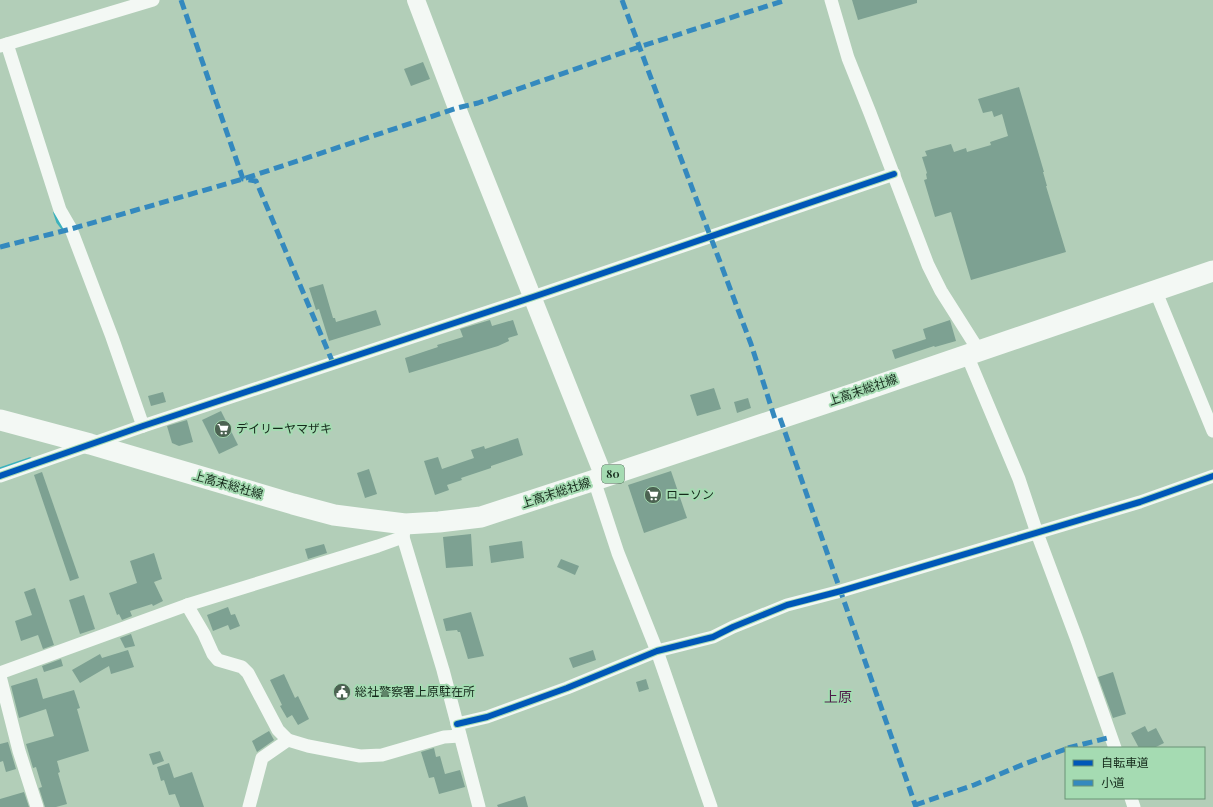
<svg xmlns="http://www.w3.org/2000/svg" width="1213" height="807" font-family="'Playfair Display','Noto Sans JP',serif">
<rect width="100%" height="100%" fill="#b2ceb8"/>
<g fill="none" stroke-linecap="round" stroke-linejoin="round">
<g stroke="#3bb2bc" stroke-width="3.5">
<polyline points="55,213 58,222 65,231"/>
<polyline points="0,469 30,459"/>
</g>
</g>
<g fill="#7da192">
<polygon points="852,0 917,0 917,3 858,20"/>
<polygon points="423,62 430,79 411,86 404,69"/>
<polygon points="1019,87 1044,172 1043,172 1047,186 1046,186 1066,252 971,280 951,212 935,217 924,180 927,179 926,174 927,173 922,157 927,156 925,151 951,144 954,152 966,148 967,152 991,145 990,142 1008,136 1002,114 994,117 992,111 983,113 978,99"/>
<polygon points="323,284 333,318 335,318 336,322 376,310 381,325 329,341 319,309 316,310 309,288"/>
<polygon points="490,320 492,326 513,320 518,335 508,338 509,341 498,346 409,373 405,358 438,347 437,345 463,337 460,329"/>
<polygon points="950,320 956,341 935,347 934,346 895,359 892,350 926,339 923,329"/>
<polygon points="714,388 721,409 697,416 690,395"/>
<polygon points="163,392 166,402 151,406 148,396"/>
<polygon points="748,398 751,408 737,413 734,402"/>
<polygon points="221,411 238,445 219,454 202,420"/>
<polygon points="187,420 193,442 179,446 172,443 167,426"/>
<polygon points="518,438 523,455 491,466 491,468 461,478 462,480 447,485 449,490 435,495 424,461 438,457 442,469 474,458 471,450 484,446 485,449"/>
<polygon points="369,469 377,494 365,498 357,473"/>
<polygon points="671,471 687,518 644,533 628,485"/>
<polygon points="42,472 79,578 70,581 34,475"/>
<polygon points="471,534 473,566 446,568 443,537"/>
<polygon points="522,541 524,558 491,563 489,546"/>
<polygon points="324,544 327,553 308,559 305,549"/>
<polygon points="154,553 162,579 154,582 163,601 153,606 152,604 130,611 132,616 122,620 119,614 117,615 109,593 137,583 130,561"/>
<polygon points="561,559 579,566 575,575 557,567"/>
<polygon points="35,588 54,645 43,649 38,635 21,641 15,621 32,615 24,592"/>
<polygon points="84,595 95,629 80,634 69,600"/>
<polygon points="228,607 231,615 235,614 240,626 230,630 228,625 213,631 207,615"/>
<polygon points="471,612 484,656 468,659 460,632 458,632 457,630 446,631 443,619"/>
<polygon points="131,634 135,646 125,648 120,638"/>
<polygon points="128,650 134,667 111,674 109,666 80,683 72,670 100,654 102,658"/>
<polygon points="593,650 596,660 573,668 569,658"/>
<polygon points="61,659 63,666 44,672 42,666"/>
<polygon points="1113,672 1126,714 1113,718 1098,677"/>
<polygon points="284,674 295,698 298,696 309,719 298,725 292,715 287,718 280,706 282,705 270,680"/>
<polygon points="37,678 43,699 74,690 80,708 77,709 89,751 57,761 60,772 58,773 67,804 56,807 45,807 39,788 42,787 36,767 33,768 26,744 54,736 46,709 19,718 11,686"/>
<polygon points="646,679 649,689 639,692 636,682"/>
<polygon points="1145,726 1148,732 1156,728 1164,743 1154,748 1139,748 1131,733"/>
<polygon points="269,731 274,740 257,752 252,741"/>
<polygon points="8,742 16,769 6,772 3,761 0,762 0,744"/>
<polygon points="434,748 436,757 440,756 445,774 460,770 465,787 439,794 434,777 429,778 421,752"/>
<polygon points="160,751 164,761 153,765 149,754"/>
<polygon points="169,763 174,778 192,772 204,807 180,807 175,794 169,795 164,780 161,781 157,767"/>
<polygon points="24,792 29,807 0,807 0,799"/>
<polygon points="525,796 528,807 498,807 497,805"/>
</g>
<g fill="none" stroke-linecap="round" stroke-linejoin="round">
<g stroke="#f3f8f4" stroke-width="13">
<polyline points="831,0 848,58 870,113 928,265 941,291 979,351"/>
<polyline points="7,44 60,210 71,229 112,337 143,426"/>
<polyline points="0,46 153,0"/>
<polyline points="1156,292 1213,431"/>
<polyline points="967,355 1019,479 1037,533 1077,640 1115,748"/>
<polyline points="0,476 143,426 533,297 894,174"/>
<polyline points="594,480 618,553 657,651 711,807"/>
<polyline points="403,537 443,670 479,807"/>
<polyline points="187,605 204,634 213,654 218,660 242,667 248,673 278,730 288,740 308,746 360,756 382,755 444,737 460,736"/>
<polyline points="0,673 187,605 378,546 403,537 405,524"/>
<polyline points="0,676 19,751 37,807"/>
<polyline points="457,724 487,717 567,688 657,651 713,637 733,627 787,605 841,591 1140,502 1213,476"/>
<polyline points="1131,798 1134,807"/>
<polyline points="249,807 262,758 288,740"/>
</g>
<polyline stroke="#f3f8f4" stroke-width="18" points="416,0 457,108 604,477"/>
<polyline stroke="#f3f8f4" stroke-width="21" points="0,420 90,444 293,504 334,515 405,524 439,522 481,517 604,477 856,393 1213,271"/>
<g stroke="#3489be" stroke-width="5" stroke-dasharray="10 5" stroke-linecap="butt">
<polyline points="181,0 243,179 256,181 333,363"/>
<polyline points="622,0 677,148 751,344 775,419"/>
<polyline points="0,247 71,229 243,179 457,108 478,103 639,47 786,0"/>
<polyline points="780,418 916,807"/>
<polyline points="1068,748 1111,737"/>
<polyline points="915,805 974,785 1024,764 1066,749"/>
</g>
<defs>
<g id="cycleway">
<polyline points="0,476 143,426 533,297 894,174"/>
<polyline points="457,724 487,717 567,688 657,651 713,637 733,627 787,605 841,591 1140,502 1213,476"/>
</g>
</defs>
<use href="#cycleway" stroke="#a5dbb2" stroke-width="8"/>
<use href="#cycleway" stroke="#0057b8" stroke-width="6"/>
</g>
<defs>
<symbol id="supermarket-disc" viewBox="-11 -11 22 22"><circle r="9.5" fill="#4c6352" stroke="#a5dbb2"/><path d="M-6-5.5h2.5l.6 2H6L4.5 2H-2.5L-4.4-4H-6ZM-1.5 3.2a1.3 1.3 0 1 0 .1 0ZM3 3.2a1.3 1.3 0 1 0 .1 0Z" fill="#fff"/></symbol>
<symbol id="civic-disc" viewBox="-11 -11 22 22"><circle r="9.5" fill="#4c6352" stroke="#a5dbb2"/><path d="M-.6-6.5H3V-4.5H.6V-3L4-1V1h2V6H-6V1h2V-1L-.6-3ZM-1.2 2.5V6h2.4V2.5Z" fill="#fff"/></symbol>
</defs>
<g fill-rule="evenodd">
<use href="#supermarket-disc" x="213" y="419" width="20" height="20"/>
<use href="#supermarket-disc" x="643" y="485" width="20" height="20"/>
<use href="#civic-disc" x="332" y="682" width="20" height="20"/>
</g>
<g text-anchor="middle" stroke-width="4" stroke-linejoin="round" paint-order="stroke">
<rect fill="#a5dbb2" stroke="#405f48" stroke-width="1" x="602" y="465" width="22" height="18" rx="3"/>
<g font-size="11" font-weight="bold" fill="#152a1b">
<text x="613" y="478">80</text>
</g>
<g font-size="12" fill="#152a1b" stroke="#a5dbb2">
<text transform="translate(863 390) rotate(-19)" y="4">上高末総社線</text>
<text transform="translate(228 485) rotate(16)" y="4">上高末総社線</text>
<text transform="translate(556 493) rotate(-18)" y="4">上高末総社線</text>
</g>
<g font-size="12" fill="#152a1b" stroke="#a5dbb2" text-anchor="start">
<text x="236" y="433">デイリーヤマザキ</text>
<text x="666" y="499">ローソン</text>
<text x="355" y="696">総社警察署上原駐在所</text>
</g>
<g font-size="14" fill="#4e1a48" stroke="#a5dbb2">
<text x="838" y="702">上原</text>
</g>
</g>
<rect x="1065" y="747" width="140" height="52" fill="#a5dbb2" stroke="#6b9476"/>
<rect x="1073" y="760" width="20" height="6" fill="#0057b8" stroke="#6b9476"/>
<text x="1101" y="767" font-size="12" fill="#152a1b">自転車道</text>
<rect x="1073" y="780" width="20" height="6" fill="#3489be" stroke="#6b9476"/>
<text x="1101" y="787" font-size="12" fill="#152a1b">小道</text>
</svg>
